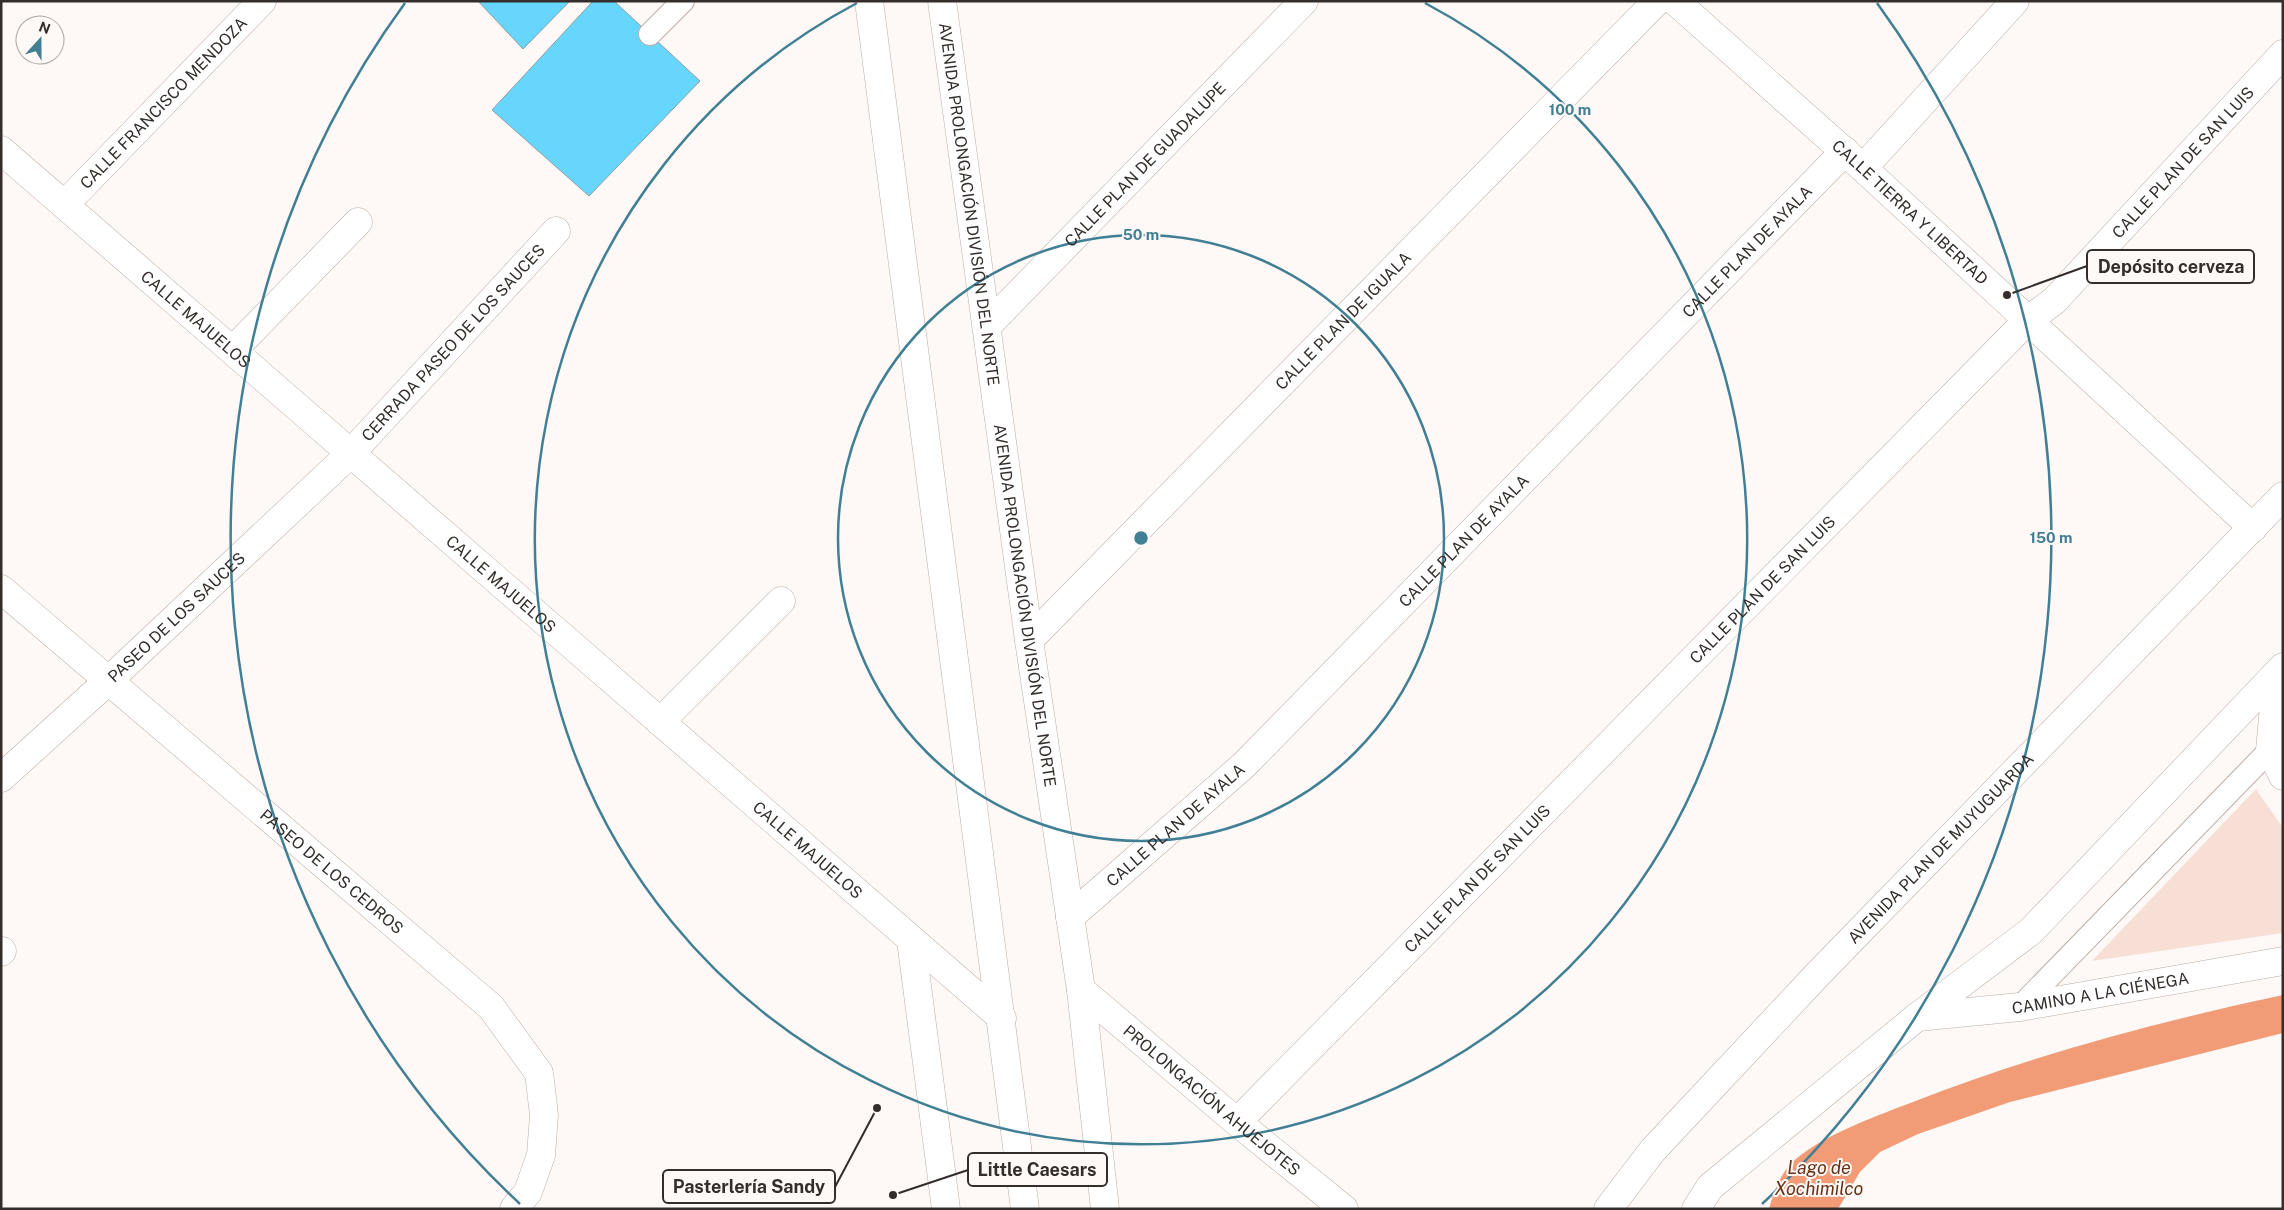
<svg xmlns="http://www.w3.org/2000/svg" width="2284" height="1210" font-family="'Public Sans',sans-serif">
<rect width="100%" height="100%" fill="#fef8f6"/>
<polygon fill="#f8dfd5" points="2256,789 2283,828 2283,933 2092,961"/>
<path fill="#f19c76" d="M2283,995V1033L2010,1102L1918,1134L1880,1152L1860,1172L1838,1209H1769C1775,1187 1782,1169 1801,1155C1829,1133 1879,1115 1913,1102C2033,1055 2157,1022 2283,995Z"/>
<g fill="#67d6fc" stroke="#8f9da3">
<polygon points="478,1 570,1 523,49"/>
<polygon points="593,1 614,1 700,81 589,196 492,110"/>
</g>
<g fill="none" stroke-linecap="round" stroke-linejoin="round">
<defs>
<g id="lane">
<polyline points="650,34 683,1"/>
<polyline points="2020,1007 2270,750"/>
</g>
<g id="street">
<path id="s1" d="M1675,1L1863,168L2253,528"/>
<path id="s2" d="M1,150L1002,1018"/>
<polyline points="1863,168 2015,1"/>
<path id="s3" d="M65,204L262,1"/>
<path id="s4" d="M987,326L1304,1"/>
<polyline points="233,350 358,222"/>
<path id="s5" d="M1,589L491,1007L539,1073L544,1115L541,1155L528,1192L514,1209"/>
<path id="s6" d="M1029,640L1657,1"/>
<polyline points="2283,681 2274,707 2270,750 2283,776"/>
<polyline points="660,722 781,601"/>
<path id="s7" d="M1,778L108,681L350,454L556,231"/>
<path id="s8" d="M1070,917L1244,765L1845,151"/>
<polyline points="911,940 946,1209"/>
<polyline points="1,952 2,951"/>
<path id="s9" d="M1081,990L1237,1122L1344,1209"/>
<path id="s10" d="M1917,1017L2020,1007L2283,961"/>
<path id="s11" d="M1237,1122L2027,321L2054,301L2283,54"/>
</g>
<g id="secondary">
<polyline points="869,1 1025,1209"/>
<path id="s12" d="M942,1L1029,640L1081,990L1105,1209"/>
<path id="s13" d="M1608,1209L1653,1150L1818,974L2283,496"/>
<polyline points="1696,1209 1710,1187 1917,1017 2031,931 2283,667"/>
</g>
</defs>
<use href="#lane" stroke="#baada7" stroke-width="24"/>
<use href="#street" stroke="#baada7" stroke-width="29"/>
<use href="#secondary" stroke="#baada7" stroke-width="29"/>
<use href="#lane" stroke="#fff" stroke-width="22"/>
<use href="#street" stroke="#fff" stroke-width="28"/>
<use href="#secondary" stroke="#fff" stroke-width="28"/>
</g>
<g fill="none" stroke="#407f94" stroke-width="2.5">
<circle cx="1141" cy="538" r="303"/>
<path d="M1425 3A606 606 0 1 1 857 3"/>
<path d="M520 1204A910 910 0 0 1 405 3M1877 3A910 910 0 0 1 1762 1204"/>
</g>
<g text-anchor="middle" stroke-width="4" stroke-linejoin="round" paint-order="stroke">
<g font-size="16" fill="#332d2b" stroke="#fef8f6">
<text dy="6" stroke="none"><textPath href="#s3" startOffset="141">CALLE FRANCISCO MENDOZA</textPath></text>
<text dy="6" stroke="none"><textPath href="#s11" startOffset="1348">CALLE PLAN DE SAN LUIS</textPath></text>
<text dy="6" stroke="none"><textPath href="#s4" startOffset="226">CALLE PLAN DE GUADALUPE</textPath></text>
<text dy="6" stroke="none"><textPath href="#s12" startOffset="205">AVENIDA PROLONGACIÓN DIVISIÓN DEL NORTE</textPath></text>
<text dy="6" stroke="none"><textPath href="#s1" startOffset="316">CALLE TIERRA Y LIBERTAD</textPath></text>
<text dy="6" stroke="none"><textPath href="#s8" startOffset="950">CALLE PLAN DE AYALA</textPath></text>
<text dy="6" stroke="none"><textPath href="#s2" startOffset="258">CALLE MAJUELOS</textPath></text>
<text dy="6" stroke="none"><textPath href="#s6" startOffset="448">CALLE PLAN DE IGUALA</textPath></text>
<text dy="6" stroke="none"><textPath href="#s7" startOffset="628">CERRADA PASEO DE LOS SAUCES</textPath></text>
<text dy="6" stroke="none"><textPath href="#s8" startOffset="545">CALLE PLAN DE AYALA</textPath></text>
<text dy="6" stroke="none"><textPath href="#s2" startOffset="662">CALLE MAJUELOS</textPath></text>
<text dy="6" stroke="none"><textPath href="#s11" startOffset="748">CALLE PLAN DE SAN LUIS</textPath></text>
<text dy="6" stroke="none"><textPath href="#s12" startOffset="610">AVENIDA PROLONGACIÓN DIVISIÓN DEL NORTE</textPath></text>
<text dy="6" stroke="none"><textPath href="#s7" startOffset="238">PASEO DE LOS SAUCES</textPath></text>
<text dy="6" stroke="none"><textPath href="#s8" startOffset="140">CALLE PLAN DE AYALA</textPath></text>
<text dy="6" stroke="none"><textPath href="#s13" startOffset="491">AVENIDA PLAN DE MUYUGUARDA</textPath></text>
<text dy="6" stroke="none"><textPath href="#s2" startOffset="1068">CALLE MAJUELOS</textPath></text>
<text dy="6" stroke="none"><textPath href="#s5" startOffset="435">PASEO DE LOS CEDROS</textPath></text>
<text dy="6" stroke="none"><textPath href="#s11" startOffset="342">CALLE PLAN DE SAN LUIS</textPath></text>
<text dy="6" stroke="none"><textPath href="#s10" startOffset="185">CAMINO A LA CIÉNEGA</textPath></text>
<text dy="6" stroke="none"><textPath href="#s9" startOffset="171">PROLONGACIÓN AHUEJOTES</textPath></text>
</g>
<g font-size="18" font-style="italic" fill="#663116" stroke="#fef8f6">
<text x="1819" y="1174">Lago de<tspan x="1819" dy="21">Xochimilco</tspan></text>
</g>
</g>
<circle cx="1141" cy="538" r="8" fill="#407f94" stroke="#fef8f6" stroke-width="2.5"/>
<g font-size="15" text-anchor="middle" font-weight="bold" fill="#407f94" stroke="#fef8f6" stroke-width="4" stroke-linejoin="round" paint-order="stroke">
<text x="1570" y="115">100 m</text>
<text x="1141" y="240">50 m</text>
<text x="2051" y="543">150 m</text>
</g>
<path fill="none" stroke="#332d2b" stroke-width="2" d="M2007 295L2087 266M893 1195L968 1170M877 1108L835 1187"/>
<g fill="#332d2b" stroke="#fef8f6" stroke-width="2">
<circle cx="2007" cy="295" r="5"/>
<circle cx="893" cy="1195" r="5"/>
<circle cx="877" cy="1108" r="5"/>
</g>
<g fill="#fef8f6" stroke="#332d2b" stroke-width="2">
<rect x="2087" y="250" width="167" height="33" rx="5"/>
<rect x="968" y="1153" width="139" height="33" rx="5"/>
<rect x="663" y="1170" width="172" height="33" rx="5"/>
</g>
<g font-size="18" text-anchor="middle" font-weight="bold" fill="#332d2b">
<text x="2171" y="273">Depósito cerveza</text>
<text x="1037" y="1176">Little Caesars</text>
<text x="749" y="1193">Pasterlería Sandy</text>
</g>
<rect width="2284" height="1210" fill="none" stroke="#332d2b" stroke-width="5"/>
<g transform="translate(40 40) rotate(21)"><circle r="24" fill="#fef8f6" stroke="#ada7a5"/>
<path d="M0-4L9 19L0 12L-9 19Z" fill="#407f94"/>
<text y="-8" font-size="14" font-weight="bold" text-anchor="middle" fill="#332d2b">N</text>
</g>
</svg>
